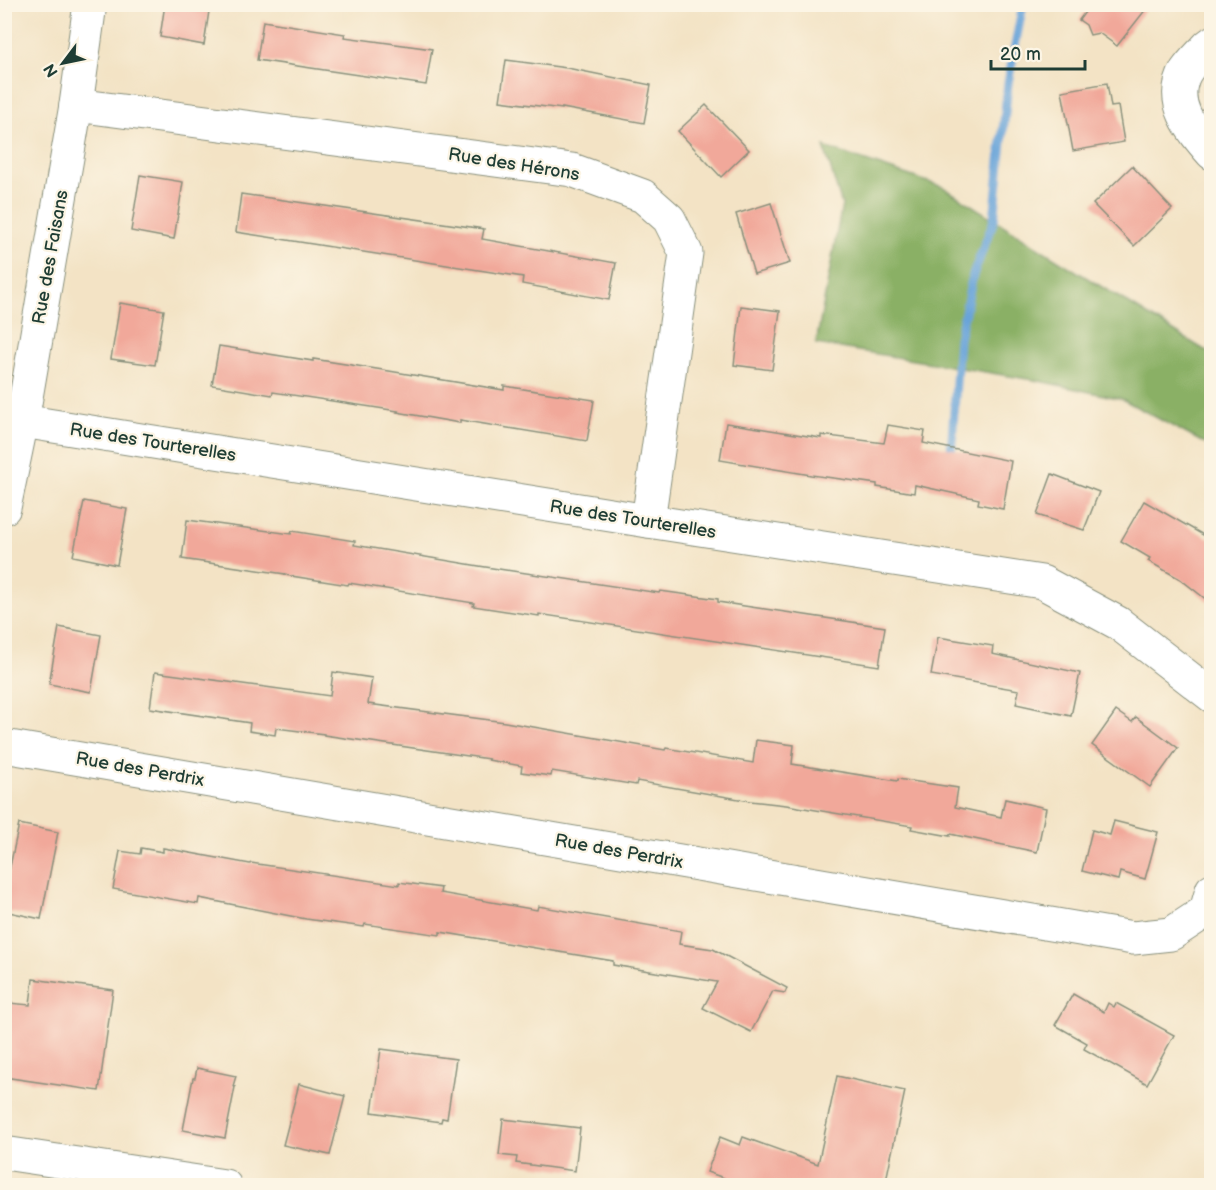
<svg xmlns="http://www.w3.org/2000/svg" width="1216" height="1190" font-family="'Balsamiq Sans',sans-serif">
<rect width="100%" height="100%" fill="#fcf5e5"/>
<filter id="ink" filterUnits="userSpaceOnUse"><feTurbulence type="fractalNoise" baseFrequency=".0167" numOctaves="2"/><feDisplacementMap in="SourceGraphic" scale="12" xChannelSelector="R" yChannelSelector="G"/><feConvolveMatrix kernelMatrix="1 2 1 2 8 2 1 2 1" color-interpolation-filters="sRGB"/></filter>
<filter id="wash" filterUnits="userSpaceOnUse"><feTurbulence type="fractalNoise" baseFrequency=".008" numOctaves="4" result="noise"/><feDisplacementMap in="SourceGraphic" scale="24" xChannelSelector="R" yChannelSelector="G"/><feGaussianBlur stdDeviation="1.35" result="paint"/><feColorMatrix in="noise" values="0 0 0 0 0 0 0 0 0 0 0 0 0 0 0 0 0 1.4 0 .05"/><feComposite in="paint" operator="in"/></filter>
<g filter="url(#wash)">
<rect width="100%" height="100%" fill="#f3e3c5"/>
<polygon fill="#8ab065" stroke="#54764c" stroke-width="1.5" points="824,147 943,187 1058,260 1211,354 1211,447 1122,399 1039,381 816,344 842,205"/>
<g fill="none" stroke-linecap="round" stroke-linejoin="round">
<polyline stroke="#69a4d9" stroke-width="9" points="951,454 959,339 973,275 994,220 1008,83 1023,4"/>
</g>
<g id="blocks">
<g fill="#f1a89a">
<polygon points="165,4 210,4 204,45 160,37"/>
<polygon points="1091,4 1150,4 1117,46 1099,33 1090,35 1086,25 1079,20"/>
<polygon points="263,21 345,34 344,37 432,49 426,85 257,60"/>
<polygon points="506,60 567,68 651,85 644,123 562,108 562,109 500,101"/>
<polygon points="1107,83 1111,107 1118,106 1124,142 1073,151 1062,91"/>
<polygon points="706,105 749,150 721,177 678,131"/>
<polygon points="1132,166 1172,209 1134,246 1093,204"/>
<polygon points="140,175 183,182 174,239 131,231"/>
<polygon points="241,194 484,229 482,239 616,263 609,300 522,284 523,277 236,232"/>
<polygon points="771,203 790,263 754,274 736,214"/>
<polygon points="120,303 164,310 155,365 111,359"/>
<polygon points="741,306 780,311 772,370 734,365"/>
<polygon points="219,346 313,361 313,359 383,370 504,390 504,386 594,400 587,441 460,420 460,423 397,412 398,411 273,392 272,395 212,385"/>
<polygon points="726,423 821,438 821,435 884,443 888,425 925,431 923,443 1011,461 1003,509 978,504 979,499 915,485 914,493 877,487 877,484 811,475 720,460"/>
<polygon points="1052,474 1099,492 1084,530 1037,515"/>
<polygon points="84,501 127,509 117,565 73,556"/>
<polygon points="1144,501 1212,540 1212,604 1180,579 1148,561 1150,558 1121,541"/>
<polygon points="187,520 291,534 292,531 355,541 354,545 479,566 659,593 660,591 718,599 718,602 885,627 879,666 539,614 539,616 473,606 474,603 349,583 348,585 285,575 285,574 182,559"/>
<polygon points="59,627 101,635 91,692 49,684"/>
<polygon points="938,637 993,646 992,654 1080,673 1071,716 1016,704 1019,690 931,675"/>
<polygon points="155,672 330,696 333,672 372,678 368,704 505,722 665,750 666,748 753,763 756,740 794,745 792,764 898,781 898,779 958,788 955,807 1001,817 1005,799 1046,808 1037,852 950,834 950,836 911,829 912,826 786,805 750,801 637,781 636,785 552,771 551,776 521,772 522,766 488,760 489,759 324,735 324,734 276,728 275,735 249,731 250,723 150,708"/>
<polygon points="1116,711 1132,722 1136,717 1178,748 1150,787 1092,745"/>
<polygon points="1114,821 1158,832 1145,879 1120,872 1118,880 1082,871 1092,830 1110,835"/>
<polygon points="19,824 58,832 41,919 4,911 4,895"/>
<polygon points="141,848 163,852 163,848 250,864 251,863 399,885 399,882 441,888 440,893 537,910 538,906 681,931 679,944 713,949 787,988 785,993 773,991 751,1032 703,1008 717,982 613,965 613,961 440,932 440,935 365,924 364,927 306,919 199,898 198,904 113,889 120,851 140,854"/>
<polygon points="33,979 113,990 99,1091 4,1077 4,1019 7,1019 9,1003 30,1005"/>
<polygon points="1073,994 1104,1012 1108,1003 1114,1007 1116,1003 1174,1035 1147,1084 1084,1049 1087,1043 1055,1025"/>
<polygon points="381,1049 456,1059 447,1119 442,1118 441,1122 372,1112"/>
<polygon points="197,1068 236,1076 233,1086 235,1087 225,1138 183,1130 193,1078 195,1078"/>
<polygon points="837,1076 905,1091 885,1185 721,1185 724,1178 707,1172 720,1137 740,1145 743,1137 818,1164"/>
<polygon points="299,1084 345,1096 330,1155 283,1145"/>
<polygon points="503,1119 580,1128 575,1171 516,1163 517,1157 499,1155"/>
</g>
</g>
</g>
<g filter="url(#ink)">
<use href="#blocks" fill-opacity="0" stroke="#89907c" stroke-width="1.5"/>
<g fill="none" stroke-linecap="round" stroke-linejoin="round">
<defs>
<g id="minor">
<path d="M1212,43L1208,46C1201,54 1192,62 1186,71C1168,102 1192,130 1212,153"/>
<polyline points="76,105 572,170 643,196 669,219 686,253 648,521"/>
<polyline points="22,421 648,521 1042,582 1118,623 1212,696"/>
<polyline points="4,508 22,421 76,105 90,4"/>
<polyline points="4,746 1133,938 1171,934 1206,911 1212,890"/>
<polyline points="4,1153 225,1186"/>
</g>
</defs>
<use href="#minor" stroke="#89907c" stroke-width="35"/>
<use href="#minor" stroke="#fff" stroke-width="33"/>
</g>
</g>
<g text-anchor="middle" stroke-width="4.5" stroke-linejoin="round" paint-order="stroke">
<g font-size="18" fill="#1f3d34" stroke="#fcf5e5">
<text transform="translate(514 164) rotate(9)" y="6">Rue des Hérons</text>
<text transform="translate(50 257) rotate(-80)" y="6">Rue des Faisans</text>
<text transform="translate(153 442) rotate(9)" y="6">Rue des Tourterelles</text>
<text transform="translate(633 519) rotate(9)" y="6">Rue des Tourterelles</text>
<text transform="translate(140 769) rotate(10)" y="6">Rue des Perdrix</text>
<text transform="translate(619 851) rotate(10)" y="6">Rue des Perdrix</text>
</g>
</g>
<rect width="1216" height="1190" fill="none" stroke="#fcf5e5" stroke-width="24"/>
<g transform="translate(63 63) rotate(238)" stroke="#fcf5e5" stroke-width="4.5" paint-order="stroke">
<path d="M0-4.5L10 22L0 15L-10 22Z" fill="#1f3d34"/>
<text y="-9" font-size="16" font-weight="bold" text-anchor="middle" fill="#1f3d34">N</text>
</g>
<path d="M991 60v9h94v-9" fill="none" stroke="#1f3d34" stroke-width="3"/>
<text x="1000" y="60" font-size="18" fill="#1f3d34" stroke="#fcf5e5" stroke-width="4.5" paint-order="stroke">20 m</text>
</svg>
